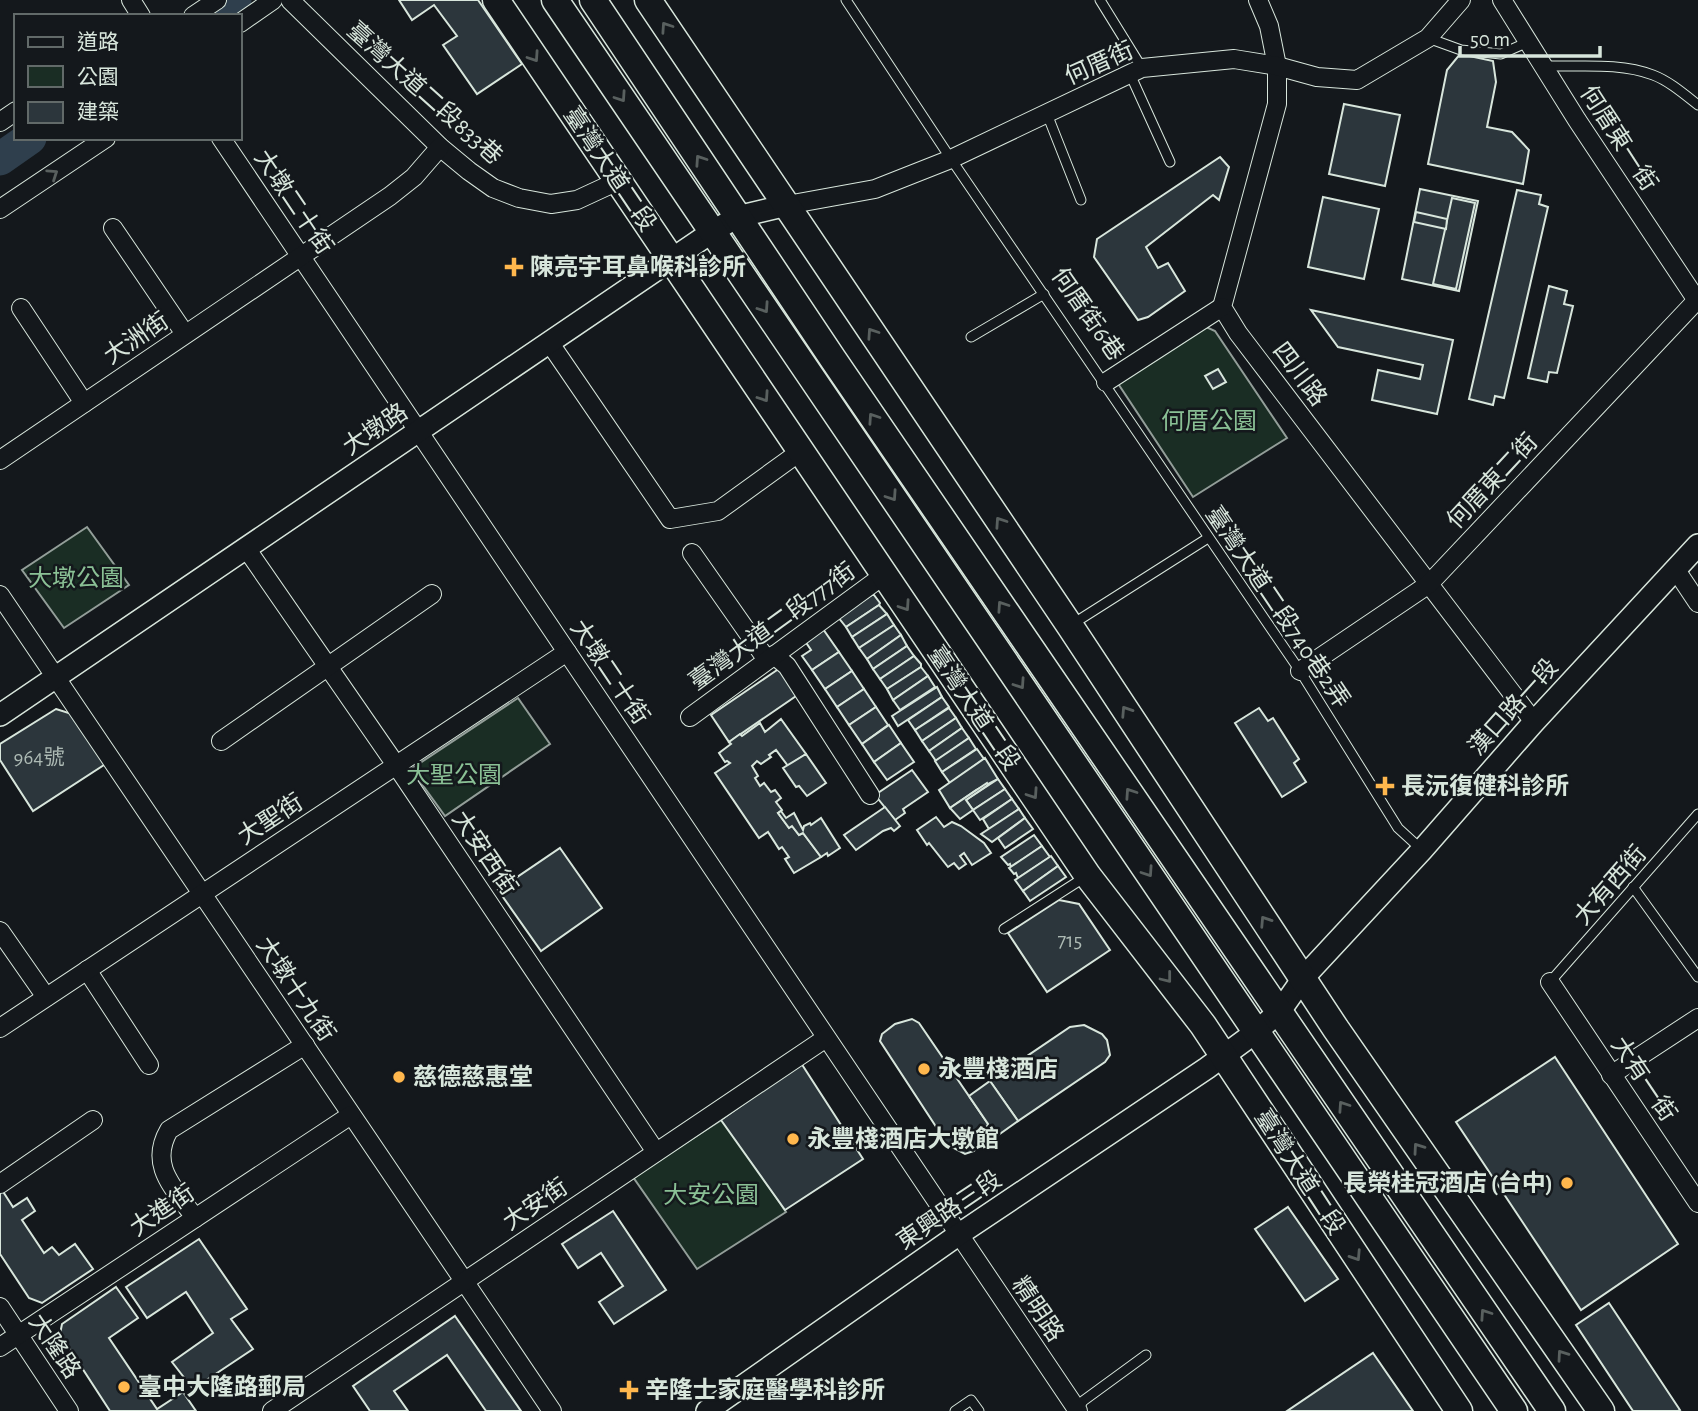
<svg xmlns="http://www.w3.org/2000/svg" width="1698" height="1411" font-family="'Alegreya Sans','Noto Sans TC',sans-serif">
<rect width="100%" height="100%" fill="#14181c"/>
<g fill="#1a2d24" stroke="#939e99" stroke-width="2">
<polygon points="1204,326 1215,331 1287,438 1193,497 1117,382"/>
<polygon points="87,527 129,585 64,628 22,570"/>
<polygon points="518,698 550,744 445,816 411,769"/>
<polygon points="723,1119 786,1212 697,1269 633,1177"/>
</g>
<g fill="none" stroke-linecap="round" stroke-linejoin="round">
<g stroke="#2f3f4d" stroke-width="33">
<polyline points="212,16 235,0"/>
<polyline points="0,159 30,138"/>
</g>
</g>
<g fill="#2c363c" stroke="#d8e6dc" stroke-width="2">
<polygon points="399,0 478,0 522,64 477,94 443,45 457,36 434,5 412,20"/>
<polygon points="1460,54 1493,61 1496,82 1487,127 1512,132 1529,150 1523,184 1428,164 1447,70"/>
<polygon points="1344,104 1400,115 1385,186 1329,174"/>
<polygon points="1220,157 1229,167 1219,200 1213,195 1146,247 1158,268 1168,263 1185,291 1148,317 1138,320 1094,257 1097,239"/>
<polygon points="1420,189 1478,201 1459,291 1402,279"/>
<polygon points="1517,190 1541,195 1539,204 1548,207 1504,398 1495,396 1493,405 1469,399"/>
<polygon points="1323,197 1379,209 1364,279 1308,267"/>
<polygon points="1452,198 1475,203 1456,289 1433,284"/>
<polygon points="1416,212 1447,219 1446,229 1414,222"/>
<polygon points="1549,286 1567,291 1564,304 1573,306 1557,373 1549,372 1547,382 1528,378"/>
<polygon points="1311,310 1453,340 1437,414 1372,400 1378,370 1420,379 1423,365 1338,347"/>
<polygon points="1218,369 1226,382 1213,389 1205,376"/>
<polygon points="872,595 874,595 880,603 879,605 846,627 838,617"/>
<polygon points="879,605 887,614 852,637 846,627"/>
<polygon points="887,614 894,625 859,648 852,637"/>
<polygon points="894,625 901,635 867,659 859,648"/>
<polygon points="823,629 839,652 812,670 802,656 811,650 805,641"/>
<polygon points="901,635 907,646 873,669 867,659"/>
<polygon points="907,646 914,656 880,679 873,669"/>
<polygon points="839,652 852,671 825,689 812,670"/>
<polygon points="914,656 921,664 921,667 887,689 880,679"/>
<polygon points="921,667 928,676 893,700 887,689"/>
<polygon points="780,668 799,694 729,742 711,715"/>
<polygon points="852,671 864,689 837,707 825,689"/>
<polygon points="928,676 935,687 900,710 893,700"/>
<polygon points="937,687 942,697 898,726 892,716"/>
<polygon points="864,689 876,707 849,725 837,707"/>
<polygon points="942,697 949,707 915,730 908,720"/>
<polygon points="876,707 888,725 862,744 849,725"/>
<polygon points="949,708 956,718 922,741 915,730"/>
<polygon points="1259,708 1268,721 1273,718 1299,759 1294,763 1306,782 1282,797 1235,723"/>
<polygon points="56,709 72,714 107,763 33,811 0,760 0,744"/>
<polygon points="956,718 962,728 929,751 922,741"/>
<polygon points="781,719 806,754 788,766 776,750 769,755 771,757 761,764 757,761 752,766 758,776 755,778 760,786 764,783 771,792 775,790 781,798 776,802 782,810 778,813 789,828 792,826 799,835 803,833 821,857 794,873 785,859 789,857 782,847 779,849 768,832 759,838 715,773 730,763 727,761 725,762 719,753 731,744 729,742 740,734 742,736 760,723 765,732"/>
<polygon points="889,725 901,743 874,762 862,744"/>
<polygon points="962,728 969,738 936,761 929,751"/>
<polygon points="969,738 976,749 942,772 935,761"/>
<polygon points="901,743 914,762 887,780 874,762"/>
<polygon points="977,749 984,759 950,783 942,772"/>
<polygon points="806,754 826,783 807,796 799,786 796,787 783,768"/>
<polygon points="985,758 998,779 976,790 950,808 939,790"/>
<polygon points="912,770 928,792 903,809 905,813 895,820 875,795"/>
<polygon points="998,779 1005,789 973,810 966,800"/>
<polygon points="987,783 988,785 966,800 973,810 960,819 950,808"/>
<polygon points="1005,789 1012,799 980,820 973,810"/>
<polygon points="1012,799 1019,809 989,829 983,819"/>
<polygon points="885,807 900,826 894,831 891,828 883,831 856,850 844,835"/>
<polygon points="1019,809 1025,818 992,842 981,834"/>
<polygon points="781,811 786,818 794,813 803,830 804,826 810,823 811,825 821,818 840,848 828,856 827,853 821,857 803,833 799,835 792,826 789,828 778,813"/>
<polygon points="936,817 944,827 952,822 961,826 984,843 991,853 972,865 964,853 960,856 966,864 959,869 954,863 948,867 929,843 927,845 917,830"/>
<polygon points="1025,818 1033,829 1005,848 998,838"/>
<polygon points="1034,835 1042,846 1011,867 1010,864 1008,865 1001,857"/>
<polygon points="1042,846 1050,857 1018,878 1016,873 1014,874 1009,868"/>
<polygon points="560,848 602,908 541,951 498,890"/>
<polygon points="1051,856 1058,866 1023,891 1015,880"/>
<polygon points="1058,866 1066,877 1030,901 1023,891"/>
<polygon points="1059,900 1079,904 1110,950 1047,992 1008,933"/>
<polygon points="912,1019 919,1023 988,1124 983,1142 974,1151 965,1154 948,1145 880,1041 882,1034 895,1024"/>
<polygon points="1084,1025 1102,1034 1107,1040 1110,1055 1105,1062 1018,1121 990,1081 1070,1027"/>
<polygon points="1555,1057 1678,1244 1581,1310 1456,1122"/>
<polygon points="801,1063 863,1159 785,1210 721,1120"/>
<polygon points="990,1081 1018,1121 980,1148 988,1124 969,1096"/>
<polygon points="2,1190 13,1207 27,1198 35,1211 22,1220 44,1253 52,1247 59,1255 75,1244 93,1269 42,1303 29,1298 0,1254 0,1192"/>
<polygon points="1288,1207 1338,1279 1305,1301 1255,1229"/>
<polygon points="613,1211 666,1290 614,1324 599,1302 623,1286 601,1253 578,1268 562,1244"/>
<polygon points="199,1239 247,1309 231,1319 253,1349 193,1389 172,1362 213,1333 186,1292 147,1318 126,1287"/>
<polygon points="116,1287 138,1318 109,1338 157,1409 183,1392 196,1411 110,1411 60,1334 62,1324"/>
<polygon points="1609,1303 1680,1410 1678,1411 1633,1411 1576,1325"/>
<polygon points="455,1316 521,1411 486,1411 447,1355 394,1391 408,1411 370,1411 353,1386"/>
<polygon points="1373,1353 1413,1411 1287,1411"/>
</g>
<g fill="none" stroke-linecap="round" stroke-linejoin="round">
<defs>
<g id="service">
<polyline points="846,0 951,159 1300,671 1398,828 1422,850"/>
<polyline points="1100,0 1142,68"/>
<polyline points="1428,38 1461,50 1501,54 1528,42"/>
<path d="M1545,66C1579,67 1620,62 1653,75C1669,81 1684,94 1698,105"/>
<polyline points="1130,74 1170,162"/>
<polyline points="1047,114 1081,200"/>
<polyline points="971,337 1044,294"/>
<polyline points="1071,625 1208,538"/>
<polyline points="1633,887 1698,977"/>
<polyline points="1004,929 1085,877"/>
<polyline points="1550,982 1698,814"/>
<polyline points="1078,1410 1083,1401 1146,1355"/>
<polyline points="955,1411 971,1400 979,1411"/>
</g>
<g id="minor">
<polyline points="131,0 141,16"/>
<polyline points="290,0 440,147 469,171 493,188 519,198 551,204 577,200 618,181"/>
<polyline points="1258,0 1269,26 1277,66 1277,104 1222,307 1238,333 1534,722"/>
<polyline points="1502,0 1577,120 1698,302"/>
<polyline points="193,16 217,0"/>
<polyline points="240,23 273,0"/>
<polyline points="0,122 16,111"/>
<polyline points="221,138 1078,1411"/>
<polyline points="787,205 875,189 951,159 1142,68 1234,59 1277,66 1317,77 1357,80 1428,38 1461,0"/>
<polyline points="0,209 106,138"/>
<polyline points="113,228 185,334"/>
<polyline points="21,308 84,403"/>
<polyline points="549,342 670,519 718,511 801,451"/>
<polyline points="1106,382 1222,307"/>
<polyline points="0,460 390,196 414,177 440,147"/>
<polyline points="246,548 396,765 656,1152"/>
<polyline points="692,553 767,660"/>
<polyline points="1676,570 1698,603"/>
<polyline points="0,595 552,1411"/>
<polyline points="774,655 787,666 870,795"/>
<polyline points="1300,671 1429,584 1698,299"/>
<polyline points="690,717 884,575"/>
<polyline points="221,741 432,594"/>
<polyline points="0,931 46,997"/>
<polyline points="87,970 149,1065"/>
<polyline points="1550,982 1698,1203"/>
<polyline points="0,1028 567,652"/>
<polyline points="1611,1075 1698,1018"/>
<polyline points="0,1184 93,1120"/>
<path d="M195,1218C175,1189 148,1166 169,1130L305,1045"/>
<polyline points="0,1307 69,1411"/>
<polyline points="0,1347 351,1115"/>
<polyline points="272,1411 826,1038"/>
</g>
<g id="tertiary">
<polyline points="0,715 712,232 737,217 787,205"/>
<polyline points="707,1411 958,1235 1207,1068 1256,1032 1280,1011 1304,977 1422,850 1534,722 1698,545"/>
</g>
<g id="primary">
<polyline points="496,0 1088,876 1203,1025 1459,1411"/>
<polyline points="555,0 1514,1411"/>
<polyline points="593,0 833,359 1552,1411"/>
<polyline points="648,0 1070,626 1336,1029 1601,1411"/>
</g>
</defs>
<use href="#service" stroke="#d8e6dc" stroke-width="11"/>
<use href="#minor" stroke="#d8e6dc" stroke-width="20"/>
<use href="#tertiary" stroke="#d8e6dc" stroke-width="24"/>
<use href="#primary" stroke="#d8e6dc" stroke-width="29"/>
<use href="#service" stroke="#14181c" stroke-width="9"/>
<use href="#minor" stroke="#14181c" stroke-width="18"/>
<use href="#tertiary" stroke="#14181c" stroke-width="21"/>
<use href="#primary" stroke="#14181c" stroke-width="26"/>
</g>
<defs><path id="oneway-chevron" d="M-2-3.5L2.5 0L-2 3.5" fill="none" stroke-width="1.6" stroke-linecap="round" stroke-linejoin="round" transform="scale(1.75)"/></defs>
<g stroke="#59605f">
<use href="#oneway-chevron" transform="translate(666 27) rotate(-124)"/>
<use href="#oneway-chevron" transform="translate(534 57) rotate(56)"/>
<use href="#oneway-chevron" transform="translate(621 97) rotate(56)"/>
<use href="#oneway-chevron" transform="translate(700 160) rotate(-124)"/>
<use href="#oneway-chevron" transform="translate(53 174) rotate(-34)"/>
<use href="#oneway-chevron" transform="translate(764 308) rotate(56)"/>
<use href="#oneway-chevron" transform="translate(872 333) rotate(-124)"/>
<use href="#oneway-chevron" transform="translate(764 397) rotate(56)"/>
<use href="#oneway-chevron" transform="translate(873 418) rotate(-124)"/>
<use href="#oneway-chevron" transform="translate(892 496) rotate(56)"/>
<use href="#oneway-chevron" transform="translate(1000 522) rotate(-124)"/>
<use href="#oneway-chevron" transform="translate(905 606) rotate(56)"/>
<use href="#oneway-chevron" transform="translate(1002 606) rotate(-124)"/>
<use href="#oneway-chevron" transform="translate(1020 684) rotate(56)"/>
<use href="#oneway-chevron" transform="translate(1126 711) rotate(-123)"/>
<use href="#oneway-chevron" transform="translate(1130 793) rotate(-124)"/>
<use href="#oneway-chevron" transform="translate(1033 794) rotate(56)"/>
<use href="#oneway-chevron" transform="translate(1148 872) rotate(56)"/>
<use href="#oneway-chevron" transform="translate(1265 921) rotate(-123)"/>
<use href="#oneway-chevron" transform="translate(1167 978) rotate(52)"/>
<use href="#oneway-chevron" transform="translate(1343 1106) rotate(-124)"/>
<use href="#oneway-chevron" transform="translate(1418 1148) rotate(-125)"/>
<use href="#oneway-chevron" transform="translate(1356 1256) rotate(57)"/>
<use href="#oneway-chevron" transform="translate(1485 1314) rotate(-124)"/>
<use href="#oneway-chevron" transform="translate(1562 1355) rotate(-125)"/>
</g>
<g fill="#ffb74d" stroke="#14181c" stroke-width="2.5">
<path d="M510.5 256.5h7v7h7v7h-7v7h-7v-7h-7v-7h7z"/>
<path d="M1381.5 775.5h7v7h7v7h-7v7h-7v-7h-7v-7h7z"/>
<circle cx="924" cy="1069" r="7"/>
<circle cx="399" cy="1077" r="7"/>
<circle cx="793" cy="1139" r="7"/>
<circle cx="1567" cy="1183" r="7"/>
<circle cx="124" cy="1387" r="7"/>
<path d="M625.5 1379.5h7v7h7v7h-7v7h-7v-7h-7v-7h7z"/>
</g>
<g text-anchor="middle" stroke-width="5" stroke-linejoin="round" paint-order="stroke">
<g font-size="21" fill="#adbab4">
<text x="39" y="764">964號</text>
<text x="1070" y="947">715</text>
</g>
<g font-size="24" fill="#d8e6dc" stroke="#14181c">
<text transform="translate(1099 63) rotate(-24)" y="8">何厝街</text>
<text transform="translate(425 93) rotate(42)" y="8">臺灣大道二段833巷</text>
<text transform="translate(1619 138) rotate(57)" y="8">何厝東一街</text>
<text transform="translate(610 169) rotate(56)" y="8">臺灣大道二段</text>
<text transform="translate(294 202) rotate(56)" y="8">大墩二十街</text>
<text transform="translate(1088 314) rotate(55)" y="8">何厝街6巷</text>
<text transform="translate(136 338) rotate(-34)" y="8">大洲街</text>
<text transform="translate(1300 374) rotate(53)" y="8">四川路</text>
<text transform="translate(375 429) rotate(-34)" y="8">大墩路</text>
<text transform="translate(1492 481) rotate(-47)" y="8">何厝東二街</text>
<text transform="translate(1278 607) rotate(56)" y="8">臺灣大道二段740巷2弄</text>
<text transform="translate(772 626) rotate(-36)" y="8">臺灣大道二段777街</text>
<text transform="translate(610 672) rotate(56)" y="8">大墩二十街</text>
<text transform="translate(1513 707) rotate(-48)" y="8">漢口路一段</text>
<text transform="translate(974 708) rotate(56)" y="8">臺灣大道二段</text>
<text transform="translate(270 819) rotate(-33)" y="8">大聖街</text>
<text transform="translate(485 853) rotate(56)" y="8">大安西街</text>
<text transform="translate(1610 885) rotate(-49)" y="8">大有西街</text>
<text transform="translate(296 989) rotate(56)" y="8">大墩十九街</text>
<text transform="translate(1644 1079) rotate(56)" y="8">大有一街</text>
<text transform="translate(1300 1172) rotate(57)" y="8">臺灣大道二段</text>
<text transform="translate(535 1204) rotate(-34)" y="8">大安街</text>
<text transform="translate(162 1210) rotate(-34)" y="8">大進街</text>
<text transform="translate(949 1210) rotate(-34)" y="8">東興路三段</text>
<text transform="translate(1038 1309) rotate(56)" y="8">精明路</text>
<text transform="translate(55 1346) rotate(56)" y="8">大隆路</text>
</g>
<g font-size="24" font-weight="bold" fill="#d8e6dc" stroke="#14181c" text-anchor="start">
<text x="530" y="275">陳亮宇耳鼻喉科診所</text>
<text x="1401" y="794">長沅復健科診所</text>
<text x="938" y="1077">永豐棧酒店</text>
<text x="413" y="1085">慈德慈惠堂</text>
<text x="807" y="1147">永豐棧酒店大墩館</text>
<text x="1553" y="1191" text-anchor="end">長榮桂冠酒店 (台中)</text>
<text x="138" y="1395">臺中大隆路郵局</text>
<text x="645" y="1398">辛隆士家庭醫學科診所</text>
</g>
<g font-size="24" fill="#8ac095" stroke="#14181c">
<text x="1209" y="429">何厝公園</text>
<text x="76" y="586">大墩公園</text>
<text x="454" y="783">大聖公園</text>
<text x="711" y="1203">大安公園</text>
</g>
</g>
<rect x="14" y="14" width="228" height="126" fill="#14181c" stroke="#626a69" stroke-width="2"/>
<rect x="28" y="37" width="35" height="10" fill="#14181c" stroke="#626a69" stroke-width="2"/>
<text x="77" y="49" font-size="21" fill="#d8e6dc">道路</text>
<rect x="28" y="66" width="35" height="21" fill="#1a2d24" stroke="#626a69" stroke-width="2"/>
<text x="77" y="84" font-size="21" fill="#d8e6dc">公園</text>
<rect x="28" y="102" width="35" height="21" fill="#2c363c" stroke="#626a69" stroke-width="2"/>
<text x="77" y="119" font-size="21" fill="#d8e6dc">建築</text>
<path d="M1460 46v10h140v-10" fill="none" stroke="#d8e6dc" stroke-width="3.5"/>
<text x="1470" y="46" font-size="21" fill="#d8e6dc" stroke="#14181c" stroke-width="5" paint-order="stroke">50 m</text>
</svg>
